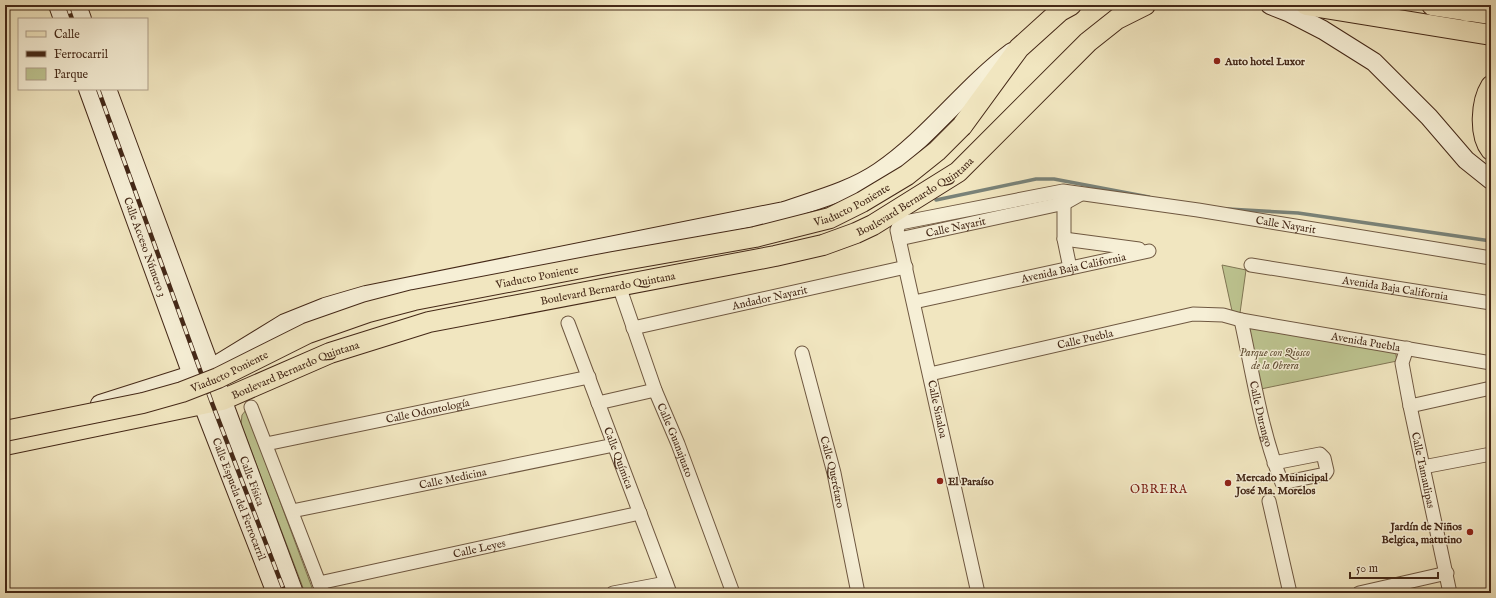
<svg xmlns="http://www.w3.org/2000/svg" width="1496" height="598" font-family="'IM FELL English',serif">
<rect width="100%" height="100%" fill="#f1e6c0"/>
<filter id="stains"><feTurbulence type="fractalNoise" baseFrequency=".005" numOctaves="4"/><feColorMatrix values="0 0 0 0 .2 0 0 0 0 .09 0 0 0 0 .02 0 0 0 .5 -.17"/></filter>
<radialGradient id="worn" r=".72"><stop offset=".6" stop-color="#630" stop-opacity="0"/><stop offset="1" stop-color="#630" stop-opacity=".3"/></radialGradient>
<g fill="#bdc490" stroke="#807654">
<polygon points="1222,265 1246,270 1240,313 1232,311"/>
<polygon points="1242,326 1395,349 1397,361 1256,390"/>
<polygon points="246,410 314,593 305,593 241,424 242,415"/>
</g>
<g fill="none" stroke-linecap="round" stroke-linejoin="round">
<g stroke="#798278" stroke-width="3.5">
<polyline points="936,200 1036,179 1054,179 1149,197"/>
<polyline points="1228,209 1298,213 1491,241"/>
</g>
<defs>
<g id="street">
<polyline points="1064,195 1064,239 1070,268"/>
<path id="s1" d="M899,239L1065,203L1081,194"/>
<polyline points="1064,239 1139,249"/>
<path id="s2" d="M1251,265L1491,303"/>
<path id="s3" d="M619,286L655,390L678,444L733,593"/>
<path id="s4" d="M914,302L1149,251"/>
<path id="s5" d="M1241,320C1253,374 1261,431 1282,483L1325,474L1327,471L1324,458L1320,454L1274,463"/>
<path id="s6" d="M568,323L670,593"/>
<path id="s7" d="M633,328L906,267"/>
<path id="s8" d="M1407,348L1402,363L1410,406L1450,593"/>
<path id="s9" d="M802,353L834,473L858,593"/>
<path id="s10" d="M930,374L1193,314L1223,315L1241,320L1491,363"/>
<polyline points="598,403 655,390"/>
<polyline points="1410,406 1491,388"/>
<polyline points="251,407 323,593"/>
<path id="s11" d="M266,444L589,377"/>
<polyline points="1423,467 1491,454"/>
<polyline points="1269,501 1290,593"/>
<path id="s12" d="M292,511L614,445"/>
<path id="s13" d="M319,583L640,513"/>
<polyline points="613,593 666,583"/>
<path id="s14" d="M978,593L899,239L897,230L900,223L1063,191L1198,210L1491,258"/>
<polyline points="1359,593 1447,573"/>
</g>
<g id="secondary">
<polyline points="58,5 63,19"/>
<polyline points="77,5 82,19"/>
<polyline points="1270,5 1290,13 1323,30 1374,62 1429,117 1466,160 1491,180"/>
<path id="s15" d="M88,89L203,405L276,593"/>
<path id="s16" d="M107,89L294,593"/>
<path d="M100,404L210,369L285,323L325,307L366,295L784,211C816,200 851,191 879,172C929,138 964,88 1012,52"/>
</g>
<g id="primary">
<polyline points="1306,5 1491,35"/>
<polyline points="1432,5 1491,14"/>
<path d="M1491,86C1481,102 1479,135 1491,150"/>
<polyline points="962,126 1019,48 1060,11 1071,5"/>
<path id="s17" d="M5,445L222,400L330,353L429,322L775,256L823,245L856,233L873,225L958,172L1088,42L1117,19L1145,5"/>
</g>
<polyline id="highway" points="1460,5 1467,10"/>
</defs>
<use href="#street" stroke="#6f5841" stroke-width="15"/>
<use href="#secondary" stroke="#442817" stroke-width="20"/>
<use href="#primary" stroke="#442817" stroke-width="22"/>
<use href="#highway" stroke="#442817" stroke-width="24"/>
<use href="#street" stroke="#f6efd6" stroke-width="13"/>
<use href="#secondary" stroke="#f6efd6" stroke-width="18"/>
<use href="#primary" stroke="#f1e6c0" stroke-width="20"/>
<use href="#highway" stroke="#f1e6c0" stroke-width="22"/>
<defs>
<g id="rail">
<polyline points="67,5 72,19"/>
<polyline points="98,89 212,403 285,593"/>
</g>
</defs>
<use href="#rail" stroke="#442817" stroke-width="4.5"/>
<use href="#rail" stroke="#f6efd6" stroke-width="3" stroke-dasharray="9" stroke-linecap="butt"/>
<defs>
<g id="primary-bridge">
<path id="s18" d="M5,431L143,403L182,392L218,378L308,333L368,312L414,300L613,262L755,237L830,218L862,202L907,175L937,151L962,126"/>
</g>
</defs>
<use href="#primary-bridge" stroke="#442817" stroke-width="22" stroke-linecap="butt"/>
<use href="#primary-bridge" stroke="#f1e6c0" stroke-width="20"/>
</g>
<g fill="#8f2418" stroke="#f6efd6" stroke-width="1.5">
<circle cx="1217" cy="61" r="4"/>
<circle cx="940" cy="481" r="4"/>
<circle cx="1228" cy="483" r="4"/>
<circle cx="1470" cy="532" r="4"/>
</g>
<g text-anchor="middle" stroke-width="3" stroke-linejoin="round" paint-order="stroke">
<g font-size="11" font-weight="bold" fill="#442817" stroke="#f6efd6" text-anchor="start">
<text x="1225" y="65">Auto hotel Luxor</text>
<text x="1236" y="481">Mercado Muinicipal<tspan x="1236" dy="13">José Ma. Morelos</tspan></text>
<text x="948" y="485">El Paraíso</text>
<text x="1462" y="530" text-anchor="end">Jardín de Niños<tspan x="1462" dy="13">Belgica, matutino</tspan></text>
</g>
<g font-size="11" fill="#442817" stroke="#f6efd6">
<text dy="4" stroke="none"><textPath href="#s17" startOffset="949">Boulevard Bernardo Quintana</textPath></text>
<text dy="4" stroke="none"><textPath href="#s18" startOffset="881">Viaducto Poniente</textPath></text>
<text dy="4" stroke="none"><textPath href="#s14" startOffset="771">Calle Nayarit</textPath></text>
<text dy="4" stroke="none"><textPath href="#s1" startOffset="58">Calle Nayarit</textPath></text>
<text dy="4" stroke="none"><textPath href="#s15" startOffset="168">Calle Acceso Número 3</textPath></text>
<text dy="4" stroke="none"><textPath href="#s4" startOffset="163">Avenida Baja California</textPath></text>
<text dy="4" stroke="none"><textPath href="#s18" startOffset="557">Viaducto Poniente</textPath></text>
<text dy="4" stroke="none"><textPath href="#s17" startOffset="625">Boulevard Bernardo Quintana</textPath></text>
<text dy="4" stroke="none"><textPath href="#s2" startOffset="146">Avenida Baja California</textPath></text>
<text dy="4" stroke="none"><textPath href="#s7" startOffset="140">Andador Nayarit</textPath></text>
<text dy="4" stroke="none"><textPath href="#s10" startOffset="159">Calle Puebla</textPath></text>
<text dy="4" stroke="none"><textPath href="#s10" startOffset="445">Avenida Puebla</textPath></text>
<text dy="4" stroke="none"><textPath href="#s18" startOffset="233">Viaducto Poniente</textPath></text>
<text dy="4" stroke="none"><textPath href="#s17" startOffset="301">Boulevard Bernardo Quintana</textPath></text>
<text transform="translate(938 409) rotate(78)" y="4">Calle Sinaloa</text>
<text dy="4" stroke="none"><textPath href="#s11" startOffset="165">Calle Odontología</textPath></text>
<text dy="4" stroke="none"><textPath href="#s5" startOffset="96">Calle Durango</textPath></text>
<text dy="4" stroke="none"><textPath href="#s3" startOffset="164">Calle Guanajuato</textPath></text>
<text dy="4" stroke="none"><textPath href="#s6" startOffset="144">Calle Química</textPath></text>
<text dy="4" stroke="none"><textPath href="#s8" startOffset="125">Calle Tamaulipas</textPath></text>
<text dy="4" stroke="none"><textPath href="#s9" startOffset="123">Calle Querétaro</textPath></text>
<text dy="4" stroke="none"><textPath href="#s12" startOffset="164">Calle Medicina</textPath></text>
<text dy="4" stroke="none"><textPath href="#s16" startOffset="418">Calle Física</textPath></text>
<text dy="4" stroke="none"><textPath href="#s15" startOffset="437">Calle Espuela del Ferrocarril</textPath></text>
<text dy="4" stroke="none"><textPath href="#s13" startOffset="164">Calle Leyes</textPath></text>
</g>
<g font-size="11" font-style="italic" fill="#624f35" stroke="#f6efd6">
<text x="1275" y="356">Parque con Qiosco<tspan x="1275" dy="13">de la Obrera</tspan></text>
</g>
<g font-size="12" letter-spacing="1" fill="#7a1f14" stroke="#f6efd6">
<text x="1159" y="493">OBRERA</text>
</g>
</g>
<rect width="1496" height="598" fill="none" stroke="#f1e6c0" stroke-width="20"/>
<rect x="6" y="6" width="1484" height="586" fill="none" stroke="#442817" stroke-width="2"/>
<rect x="10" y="10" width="1476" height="578" fill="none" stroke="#442817"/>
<rect x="18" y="18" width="130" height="72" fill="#f6efd6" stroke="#af9f8a"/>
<rect x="26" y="31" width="20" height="6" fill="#f1e6c0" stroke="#af9f8a"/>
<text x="54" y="38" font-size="12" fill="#442817">Calle</text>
<rect x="26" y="51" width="20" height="6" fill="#442817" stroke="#af9f8a"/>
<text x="54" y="58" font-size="12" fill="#442817">Ferrocarril</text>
<rect x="26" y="68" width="20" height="12" fill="#bdc490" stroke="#af9f8a"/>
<text x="54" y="78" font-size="12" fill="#442817">Parque</text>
<path d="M1350 572v6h88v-6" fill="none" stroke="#442817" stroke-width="2"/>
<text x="1356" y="572" font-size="12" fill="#442817" stroke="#f6efd6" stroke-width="3" paint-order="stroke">50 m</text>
<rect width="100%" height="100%" filter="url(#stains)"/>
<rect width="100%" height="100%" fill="url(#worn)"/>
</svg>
